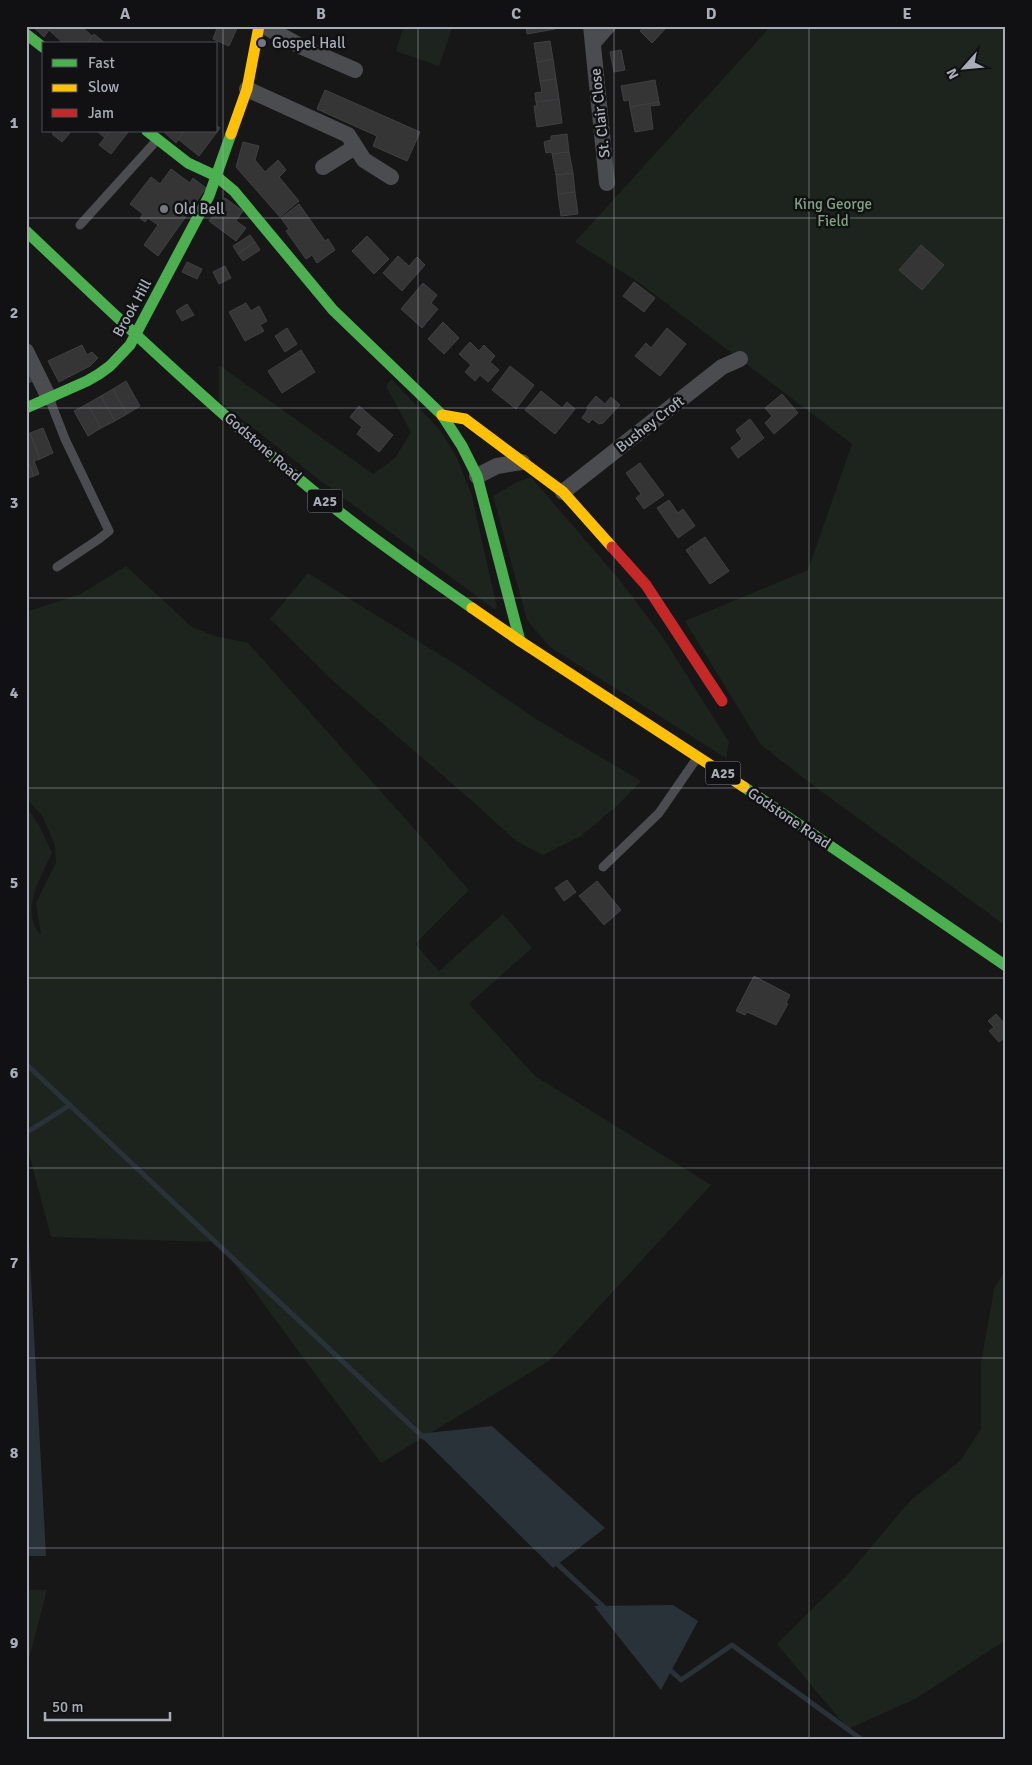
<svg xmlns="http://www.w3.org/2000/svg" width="1032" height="1765" font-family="Signika,sans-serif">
<rect width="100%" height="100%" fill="#171717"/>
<g fill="#1d241e">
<polygon points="404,26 453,26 439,66 396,51"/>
<polygon points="771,26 1006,27 1006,926 822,792 761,745 685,621 808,570 852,444 638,282 575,242"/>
<polygon points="219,365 373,474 395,458 411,432 386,386 391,379 440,430 457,458 472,496 497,608 494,609 318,479 219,401"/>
<polygon points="531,477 618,578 662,636 729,742 726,758 550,647 527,620 493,496 517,482"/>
<path d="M126,566L192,627L215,636L248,643L469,890L415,944L439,971L503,914L532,948L469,1004L535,1076L711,1185L549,1361L381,1463L218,1242L51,1237L26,1142V806L40,827L52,853C41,877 19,912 41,935L36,903L56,863L55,846L43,817L26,798V612L81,594Z"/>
<polygon points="308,573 460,667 536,719 641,781 618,805 581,836 543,855 516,841 471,800 332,680 270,619"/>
<polygon points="1006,1269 1006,1640 915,1699 848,1729 777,1644 851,1571 910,1501 961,1460 981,1429 981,1363 994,1289"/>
<polygon points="26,1590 47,1590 26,1670"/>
</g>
<g fill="#2a3239">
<polygon points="26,1187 46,1556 26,1556"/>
<polygon points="492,1426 605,1528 553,1568 418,1434"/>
<polygon points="673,1605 698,1621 661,1690 594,1606"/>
</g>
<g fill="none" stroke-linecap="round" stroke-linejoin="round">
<g stroke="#2a3239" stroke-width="5">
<polyline points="26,1064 423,1437"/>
<polyline points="26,1133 70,1105"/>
<polyline points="553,1560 607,1610"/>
<polyline points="667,1667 681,1680 732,1645 861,1739"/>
</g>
</g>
<g fill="#353536" stroke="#3f4043">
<polygon points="32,26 52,26 44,37"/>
<polygon points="52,26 81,26 92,36 86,44 64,44 49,30"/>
<polygon points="218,26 238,26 229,46 213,39"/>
<polygon points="526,26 554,26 555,29 527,34"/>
<polygon points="644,26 666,26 667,27 652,43 640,31"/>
<polygon points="94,34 106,44 86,44"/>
<polygon points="550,41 553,59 537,62 534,43"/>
<polygon points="621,50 625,70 614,72 610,52"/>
<polygon points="553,59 556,79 540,81 537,62"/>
<polygon points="556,79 559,99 536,102 535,93 542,92 540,81"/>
<polygon points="655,80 659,102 630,107 629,100 624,101 621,86"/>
<polygon points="325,90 420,132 407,161 373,146 377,136 317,109"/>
<polygon points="559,99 562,123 537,127 534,106 537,106 536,102"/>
<polygon points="659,102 660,105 650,106 653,129 635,132 630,107"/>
<polygon points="216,125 220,128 199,156 178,139 184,131 216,131"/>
<polygon points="55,131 67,131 70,133 62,142 52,134"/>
<polygon points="97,131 110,131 105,138"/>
<polygon points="110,131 129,131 111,154 99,145"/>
<polygon points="163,131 184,131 176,143"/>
<polygon points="567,134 569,152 552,154 552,152 546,153 544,142 551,140 551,136"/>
<polygon points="243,142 259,146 255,160 265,172 278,160 286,170 279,177 299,201 280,217 236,167"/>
<polygon points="569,152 573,173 556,175 552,154"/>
<polygon points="171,169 190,183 193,178 206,188 158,256 144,245 158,225 148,218 145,222 140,218 143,214 130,204 151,177 160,184"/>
<polygon points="573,173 575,192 558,194 556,175"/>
<polygon points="575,192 578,214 561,216 558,194"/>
<polygon points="225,198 243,211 236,221 246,228 236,241 209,221"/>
<polygon points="299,204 325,241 328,239 335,250 317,263 312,255 306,259 286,231 289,229 281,218"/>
<polygon points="250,235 255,242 238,254 233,246"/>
<polygon points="367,236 389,259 374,274 352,251"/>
<polygon points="255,242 260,250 243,261 238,254"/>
<polygon points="921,245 944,265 922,290 899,270"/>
<polygon points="398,256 409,266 417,257 425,265 402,291 383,273"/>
<polygon points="187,262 202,269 197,279 182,272"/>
<polygon points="225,266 231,278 219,284 213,272"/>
<polygon points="634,282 655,298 644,312 623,296"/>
<polygon points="423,283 437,295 431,303 438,309 422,328 401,309"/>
<polygon points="246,303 251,311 259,306 267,321 260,325 264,331 245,341 229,312"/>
<polygon points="187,304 194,315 182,321 176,311"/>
<polygon points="443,322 459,338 444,354 428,339"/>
<polygon points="287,328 297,344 285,352 275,336"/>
<polygon points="667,328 686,344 660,376 635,356 646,343 651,348"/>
<polygon points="470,342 479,351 484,345 495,356 490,362 499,370 488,382 480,375 475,381 465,372 471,365 459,354"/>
<polygon points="82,345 87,355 92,352 98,358 90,366 59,382 48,361"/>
<polygon points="301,350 315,372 282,393 268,371"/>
<polygon points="26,362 35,380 26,384"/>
<polygon points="510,366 534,385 516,409 492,390"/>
<polygon points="126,381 140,406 127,414 113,389"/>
<polygon points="113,389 127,414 115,421 101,396"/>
<polygon points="541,391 562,408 567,402 575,409 555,434 525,410"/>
<polygon points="782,394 798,413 774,434 765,423 772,416 765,408"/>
<polygon points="101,396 115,421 101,428 87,404"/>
<polygon points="596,396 605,404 611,397 620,405 603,423 599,424 592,419 589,423 582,418 588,409 587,407"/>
<polygon points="87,404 101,428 88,436 74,411"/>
<polygon points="359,406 393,435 379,452 357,434 362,427 350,417"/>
<polygon points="750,419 764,438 738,458 731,448 742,439 736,430"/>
<polygon points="43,428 53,453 40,459 30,433"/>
<polygon points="30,433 40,459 34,461 39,474 34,476 26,457 26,435"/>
<polygon points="26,457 34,476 26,479"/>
<polygon points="640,463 664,495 644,509 636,498 641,494 626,473"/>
<polygon points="669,500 678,513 683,509 695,526 678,538 657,508"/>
<polygon points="705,537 729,571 710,584 686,550"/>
<polygon points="567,880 576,892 564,901 555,888"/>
<polygon points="597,881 621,910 604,925 579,896"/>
<polygon points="754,976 790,995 786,1003 788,1004 776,1025 747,1012 745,1015 736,1011"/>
<polygon points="996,1014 1004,1023 1006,1021 1006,1040 1004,1038 999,1042 989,1031 994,1027 988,1021"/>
</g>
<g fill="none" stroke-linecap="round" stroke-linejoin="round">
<g stroke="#4b4c50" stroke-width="9">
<polyline points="80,225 157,140"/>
<polyline points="49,398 65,439 109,531 99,539 57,567"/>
<polyline points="603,867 659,813 697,758"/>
</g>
<g stroke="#4b4c50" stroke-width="16">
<polyline points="264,26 302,47 355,70"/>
<polyline points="591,26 607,183"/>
<polyline points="593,43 608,26"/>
<polyline points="247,89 348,135 364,160 391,177"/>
<polyline points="323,167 355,147"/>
<polyline points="26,351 49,398"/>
<polyline points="477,476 497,466 522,462"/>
<polyline points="563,492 722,367 740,359"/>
</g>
<g stroke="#4caf50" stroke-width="11">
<polyline points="26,34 44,48"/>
<polyline points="147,131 188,163 216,176 234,191 333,310 442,415 462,446 477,476 520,641"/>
<path d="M26,231C127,327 228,423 337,510C380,544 426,576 472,608"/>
<polyline points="26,408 87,381 99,374 110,366 130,345 209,196 231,134"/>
<polyline points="744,787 1006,966"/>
</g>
<g stroke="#ffc107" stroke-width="11">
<polyline points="231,134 247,89 259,26"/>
<polyline points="442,415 465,419 563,492 612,547"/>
<polyline points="472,608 520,641 744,787"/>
</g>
<polyline stroke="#c62828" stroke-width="11" points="612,547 646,585 722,701"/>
</g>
<path fill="none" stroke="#a8adb8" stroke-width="1" stroke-opacity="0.55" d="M223,26V1739M418,26V1739M614,26V1739M809,26V1739M26,218H1006M26,408H1006M26,598H1006M26,788H1006M26,978H1006M26,1168H1006M26,1358H1006M26,1548H1006"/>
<g fill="#757880" stroke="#111113" stroke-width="2">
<circle cx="262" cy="43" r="5"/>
<circle cx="164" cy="209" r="5"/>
</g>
<g text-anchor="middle" stroke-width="5" stroke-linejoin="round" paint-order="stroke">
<g fill="#111113" stroke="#7b7e86" stroke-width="1">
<rect x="307.5" y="489.5" width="35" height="23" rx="4"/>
<rect x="705.5" y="761.5" width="35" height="23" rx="4"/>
</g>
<g font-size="14" font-weight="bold" fill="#a8adb8">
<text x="325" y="506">A25</text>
<text x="723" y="778">A25</text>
</g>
<g font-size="15" fill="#a8adb8" stroke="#111113" text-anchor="start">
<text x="272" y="48">Gospel Hall</text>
<text x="174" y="214">Old Bell</text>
</g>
<g font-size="15" fill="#a8adb8" stroke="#111113">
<text transform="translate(600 113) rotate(-96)" y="5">St. Clair Close</text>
<text transform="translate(132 308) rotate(-61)" y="5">Brook Hill</text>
<text transform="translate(650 424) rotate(-38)" y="5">Bushey Croft</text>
<text transform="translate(263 447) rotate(41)" y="5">Godstone Road</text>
<text transform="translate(789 818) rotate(34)" y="5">Godstone Road</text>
</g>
<g font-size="15" fill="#7fa381" stroke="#111113">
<text x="833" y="209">King George<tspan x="833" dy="17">Field</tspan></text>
</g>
</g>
<rect width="1032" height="1765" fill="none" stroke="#111113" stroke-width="55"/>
<rect x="42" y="42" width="175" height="90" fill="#111113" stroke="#4d4f55"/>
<rect x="52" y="59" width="25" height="8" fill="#4caf50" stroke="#4d4f55"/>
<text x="88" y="68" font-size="15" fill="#a8adb8">Fast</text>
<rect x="52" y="84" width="25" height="8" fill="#ffc107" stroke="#4d4f55"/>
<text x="88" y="92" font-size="15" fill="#a8adb8">Slow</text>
<rect x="52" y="109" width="25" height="8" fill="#c62828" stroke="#4d4f55"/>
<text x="88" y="118" font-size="15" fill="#a8adb8">Jam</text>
<g transform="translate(964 68) rotate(243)" stroke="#111113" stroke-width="4" paint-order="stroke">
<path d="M0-4L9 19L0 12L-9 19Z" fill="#a8adb8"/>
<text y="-8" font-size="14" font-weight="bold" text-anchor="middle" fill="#a8adb8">N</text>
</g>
<path d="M45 1712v8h125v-8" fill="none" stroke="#a8adb8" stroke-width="2.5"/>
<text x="52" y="1712" font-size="15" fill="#a8adb8" stroke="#111113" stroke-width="4" paint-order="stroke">50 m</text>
<rect x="28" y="28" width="976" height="1710" fill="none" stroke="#a8adb8" stroke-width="2"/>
<g font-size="16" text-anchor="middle" font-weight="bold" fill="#a8adb8">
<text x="125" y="19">A</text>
<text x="321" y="19">B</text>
<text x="516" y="19">C</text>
<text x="711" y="19">D</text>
<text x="907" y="19">E</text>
<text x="14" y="128">1</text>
<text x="14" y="318">2</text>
<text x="14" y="508">3</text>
<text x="14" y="698">4</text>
<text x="14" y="888">5</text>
<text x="14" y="1078">6</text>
<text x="14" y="1268">7</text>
<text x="14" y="1458">8</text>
<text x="14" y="1648">9</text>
</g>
</svg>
